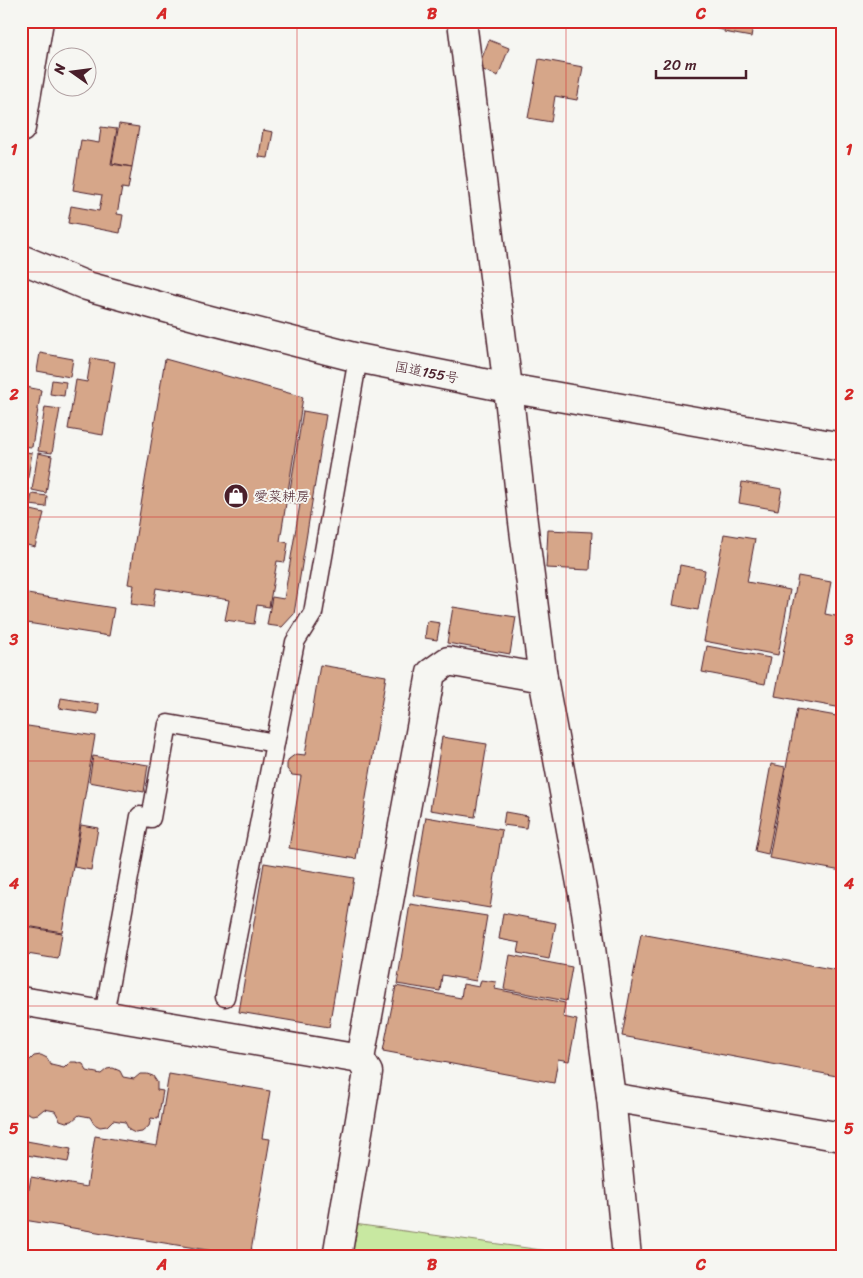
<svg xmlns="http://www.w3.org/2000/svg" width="863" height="1278" font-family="Sriracha,'Klee One',sans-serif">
<rect width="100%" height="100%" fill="#f6f6f2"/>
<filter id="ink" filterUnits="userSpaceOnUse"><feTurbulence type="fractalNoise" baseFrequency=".02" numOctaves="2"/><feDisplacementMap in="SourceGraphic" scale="10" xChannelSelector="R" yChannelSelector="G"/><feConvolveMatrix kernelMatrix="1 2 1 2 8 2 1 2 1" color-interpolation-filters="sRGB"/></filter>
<g filter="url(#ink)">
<polygon fill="#c8e8a1" stroke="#898466" points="354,1224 592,1257 349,1257"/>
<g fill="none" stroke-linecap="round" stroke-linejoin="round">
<polyline stroke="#7884a3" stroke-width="9" points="21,1256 24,1257"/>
</g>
<g fill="#d6a689" stroke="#4a1f2b">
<polygon points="666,21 705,21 704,27"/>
<polygon points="709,21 724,21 723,30 708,27"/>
<polygon points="725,21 753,25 751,37 724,32"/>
<polygon points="489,40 509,48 498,76 478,68"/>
<polygon points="539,59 583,67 577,100 555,96 551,122 528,118"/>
<polygon points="119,124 139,127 132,167 112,163"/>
<polygon points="101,127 117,129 111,164 132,167 128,189 122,188 117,214 123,215 120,233 68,223 71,206 99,211 102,195 73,190 81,140 99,143"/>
<polygon points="263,130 273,132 268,158 259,157"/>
<polygon points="40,353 73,359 70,377 37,371"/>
<polygon points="91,358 115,362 103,435 68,429 76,380 87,382"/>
<polygon points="165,359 303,397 280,541 288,543 285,562 277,561 269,607 257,605 254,624 225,620 229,600 156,588 153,607 131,604 134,585 128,584"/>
<polygon points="52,380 66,382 64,396 50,394"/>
<polygon points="21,386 41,390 32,447 21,446"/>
<polygon points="45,407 60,409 52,453 38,451"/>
<polygon points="303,411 326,415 294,614 282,627 267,625 272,597 284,599 300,504 288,502"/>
<polygon points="21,451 32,453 24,501 21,501"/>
<polygon points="38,453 52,456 46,493 32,490"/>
<polygon points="742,482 782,489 778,510 739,503"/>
<polygon points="32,494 47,496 46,507 30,505"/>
<polygon points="21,510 27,512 21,535"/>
<polygon points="31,510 44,513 35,547 23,544"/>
<polygon points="548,530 592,532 590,570 546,568"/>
<polygon points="724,534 755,539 747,582 790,590 778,655 704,641"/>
<polygon points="680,565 705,570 698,610 673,605"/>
<polygon points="798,576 831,582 825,614 841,617 838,635 842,636 842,708 775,696"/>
<polygon points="21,593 114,608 109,636 21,622"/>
<polygon points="453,607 516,617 510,654 447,643"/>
<polygon points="427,621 440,623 437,640 425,638"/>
<polygon points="707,646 770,658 765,684 702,672"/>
<polygon points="320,665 386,676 356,859 289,848 301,776 292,775 287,769 287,764 289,759 296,754 305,755"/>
<polygon points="61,698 99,704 98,714 59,708"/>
<polygon points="797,709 842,717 842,871 769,858"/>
<polygon points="21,725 95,736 62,932 21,925"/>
<polygon points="442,737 487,744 475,817 430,810"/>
<polygon points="93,756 148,765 144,792 89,782"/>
<polygon points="771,764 785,767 768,854 755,851"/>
<polygon points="505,812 528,816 526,828 503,825"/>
<polygon points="426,817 502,830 490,908 413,895"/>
<polygon points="81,825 98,828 91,870 74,867"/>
<polygon points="264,863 354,878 329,1027 239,1012"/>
<polygon points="410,904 487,916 476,981 442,975 440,991 397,984"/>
<polygon points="503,913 556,923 549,959 518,953 520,943 499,939"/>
<polygon points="21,926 62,933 58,959 21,953"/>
<polygon points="641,934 842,971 842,1077 622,1036"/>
<polygon points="510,955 572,967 566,1001 504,989"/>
<polygon points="481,980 496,982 495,989 565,1003 563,1017 577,1020 569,1061 558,1059 554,1083 383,1051 396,986 461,998 463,984 479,987"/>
<polygon points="41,1055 47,1058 51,1065 64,1068 70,1062 76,1062 83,1064 87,1071 101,1074 107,1069 113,1068 120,1071 123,1077 134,1079 140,1074 147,1074 153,1076 157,1082 157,1090 163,1091 158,1119 151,1118 149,1126 142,1132 135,1133 129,1130 125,1122 113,1120 107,1126 100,1127 94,1124 90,1117 79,1115 72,1121 66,1122 60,1120 55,1111 44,1109 38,1114 32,1115 26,1112 21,1106 21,1061 28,1062 34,1056"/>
<polygon points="169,1074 270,1091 262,1138 270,1139 250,1257 24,1220 31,1177 87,1187 95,1136 157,1146"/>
<polygon points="21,1140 71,1149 68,1162 21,1154"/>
</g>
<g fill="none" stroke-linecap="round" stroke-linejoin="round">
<defs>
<g id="lane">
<polyline points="225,997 295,642 313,613 358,358"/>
<polyline points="104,1015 140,816 151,818 168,724 275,743"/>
</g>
<g id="street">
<polyline points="462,21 508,388"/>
<polyline points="21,128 39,21"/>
<polyline points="21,1001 360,1059 368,1072 337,1257"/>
<polyline points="611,1097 842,1137"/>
</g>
<g id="secondary">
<polyline points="508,388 523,522 543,678 586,911 611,1097 627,1257"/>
<polyline points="360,1059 431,673 448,661 543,678"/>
</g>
<polyline id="highway" points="21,259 87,286 198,317 358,358 508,388 842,447"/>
</defs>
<use href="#lane" stroke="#4a1f2b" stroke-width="21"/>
<use href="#street" stroke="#4a1f2b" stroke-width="31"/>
<use href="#secondary" stroke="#4a1f2b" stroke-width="31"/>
<use href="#highway" stroke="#4a1f2b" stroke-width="31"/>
<use href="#lane" stroke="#f6f6f2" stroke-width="18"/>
<use href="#street" stroke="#f6f6f2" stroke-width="28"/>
<use href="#secondary" stroke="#f6f6f2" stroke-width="28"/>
<use href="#highway" stroke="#f6f6f2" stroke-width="28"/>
</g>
</g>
<path fill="none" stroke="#d62828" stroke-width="1" stroke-opacity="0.55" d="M297,21V1257M566,21V1257M21,272H842M21,517H842M21,761H842M21,1006H842"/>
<defs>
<symbol id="shop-disc" viewBox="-11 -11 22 22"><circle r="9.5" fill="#4a1f2b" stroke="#f6f6f2"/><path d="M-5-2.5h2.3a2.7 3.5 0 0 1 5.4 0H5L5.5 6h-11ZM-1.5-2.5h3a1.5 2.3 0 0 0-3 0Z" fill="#fff"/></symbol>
</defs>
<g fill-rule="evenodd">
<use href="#shop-disc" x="222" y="482" width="28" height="28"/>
</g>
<g text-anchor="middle" stroke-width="4" stroke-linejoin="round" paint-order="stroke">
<g font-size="14" fill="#4a1f2b" stroke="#f6f6f2">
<text transform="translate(427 372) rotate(11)" y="5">国道155号</text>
</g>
<g font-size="14" fill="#4a1f2b" stroke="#f6f6f2" text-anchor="start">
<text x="254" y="501">愛菜耕房</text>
</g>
</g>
<rect width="863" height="1278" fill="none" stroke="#f6f6f2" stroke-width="55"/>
<g transform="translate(72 72) rotate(284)"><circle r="24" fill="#f6f6f2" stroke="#b1a0a2"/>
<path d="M0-4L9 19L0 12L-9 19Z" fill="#4a1f2b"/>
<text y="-8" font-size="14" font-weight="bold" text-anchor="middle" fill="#4a1f2b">N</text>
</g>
<path d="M656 70v8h90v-8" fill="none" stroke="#4a1f2b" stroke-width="2.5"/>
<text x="663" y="70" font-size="15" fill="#4a1f2b" stroke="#f6f6f2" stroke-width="4" paint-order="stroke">20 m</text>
<rect x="28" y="28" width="808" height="1222" fill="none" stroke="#d62828" stroke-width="2"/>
<g font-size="16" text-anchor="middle" font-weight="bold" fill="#d62828">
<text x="162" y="19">A</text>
<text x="432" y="19">B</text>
<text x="701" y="19">C</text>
<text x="14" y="155">1</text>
<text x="849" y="155">1</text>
<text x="14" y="400">2</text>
<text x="849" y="400">2</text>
<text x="14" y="645">3</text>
<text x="849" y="645">3</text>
<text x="14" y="889">4</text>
<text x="849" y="889">4</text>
<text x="14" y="1134">5</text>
<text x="849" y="1134">5</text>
<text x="162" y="1270">A</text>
<text x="432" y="1270">B</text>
<text x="701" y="1270">C</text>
</g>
</svg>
